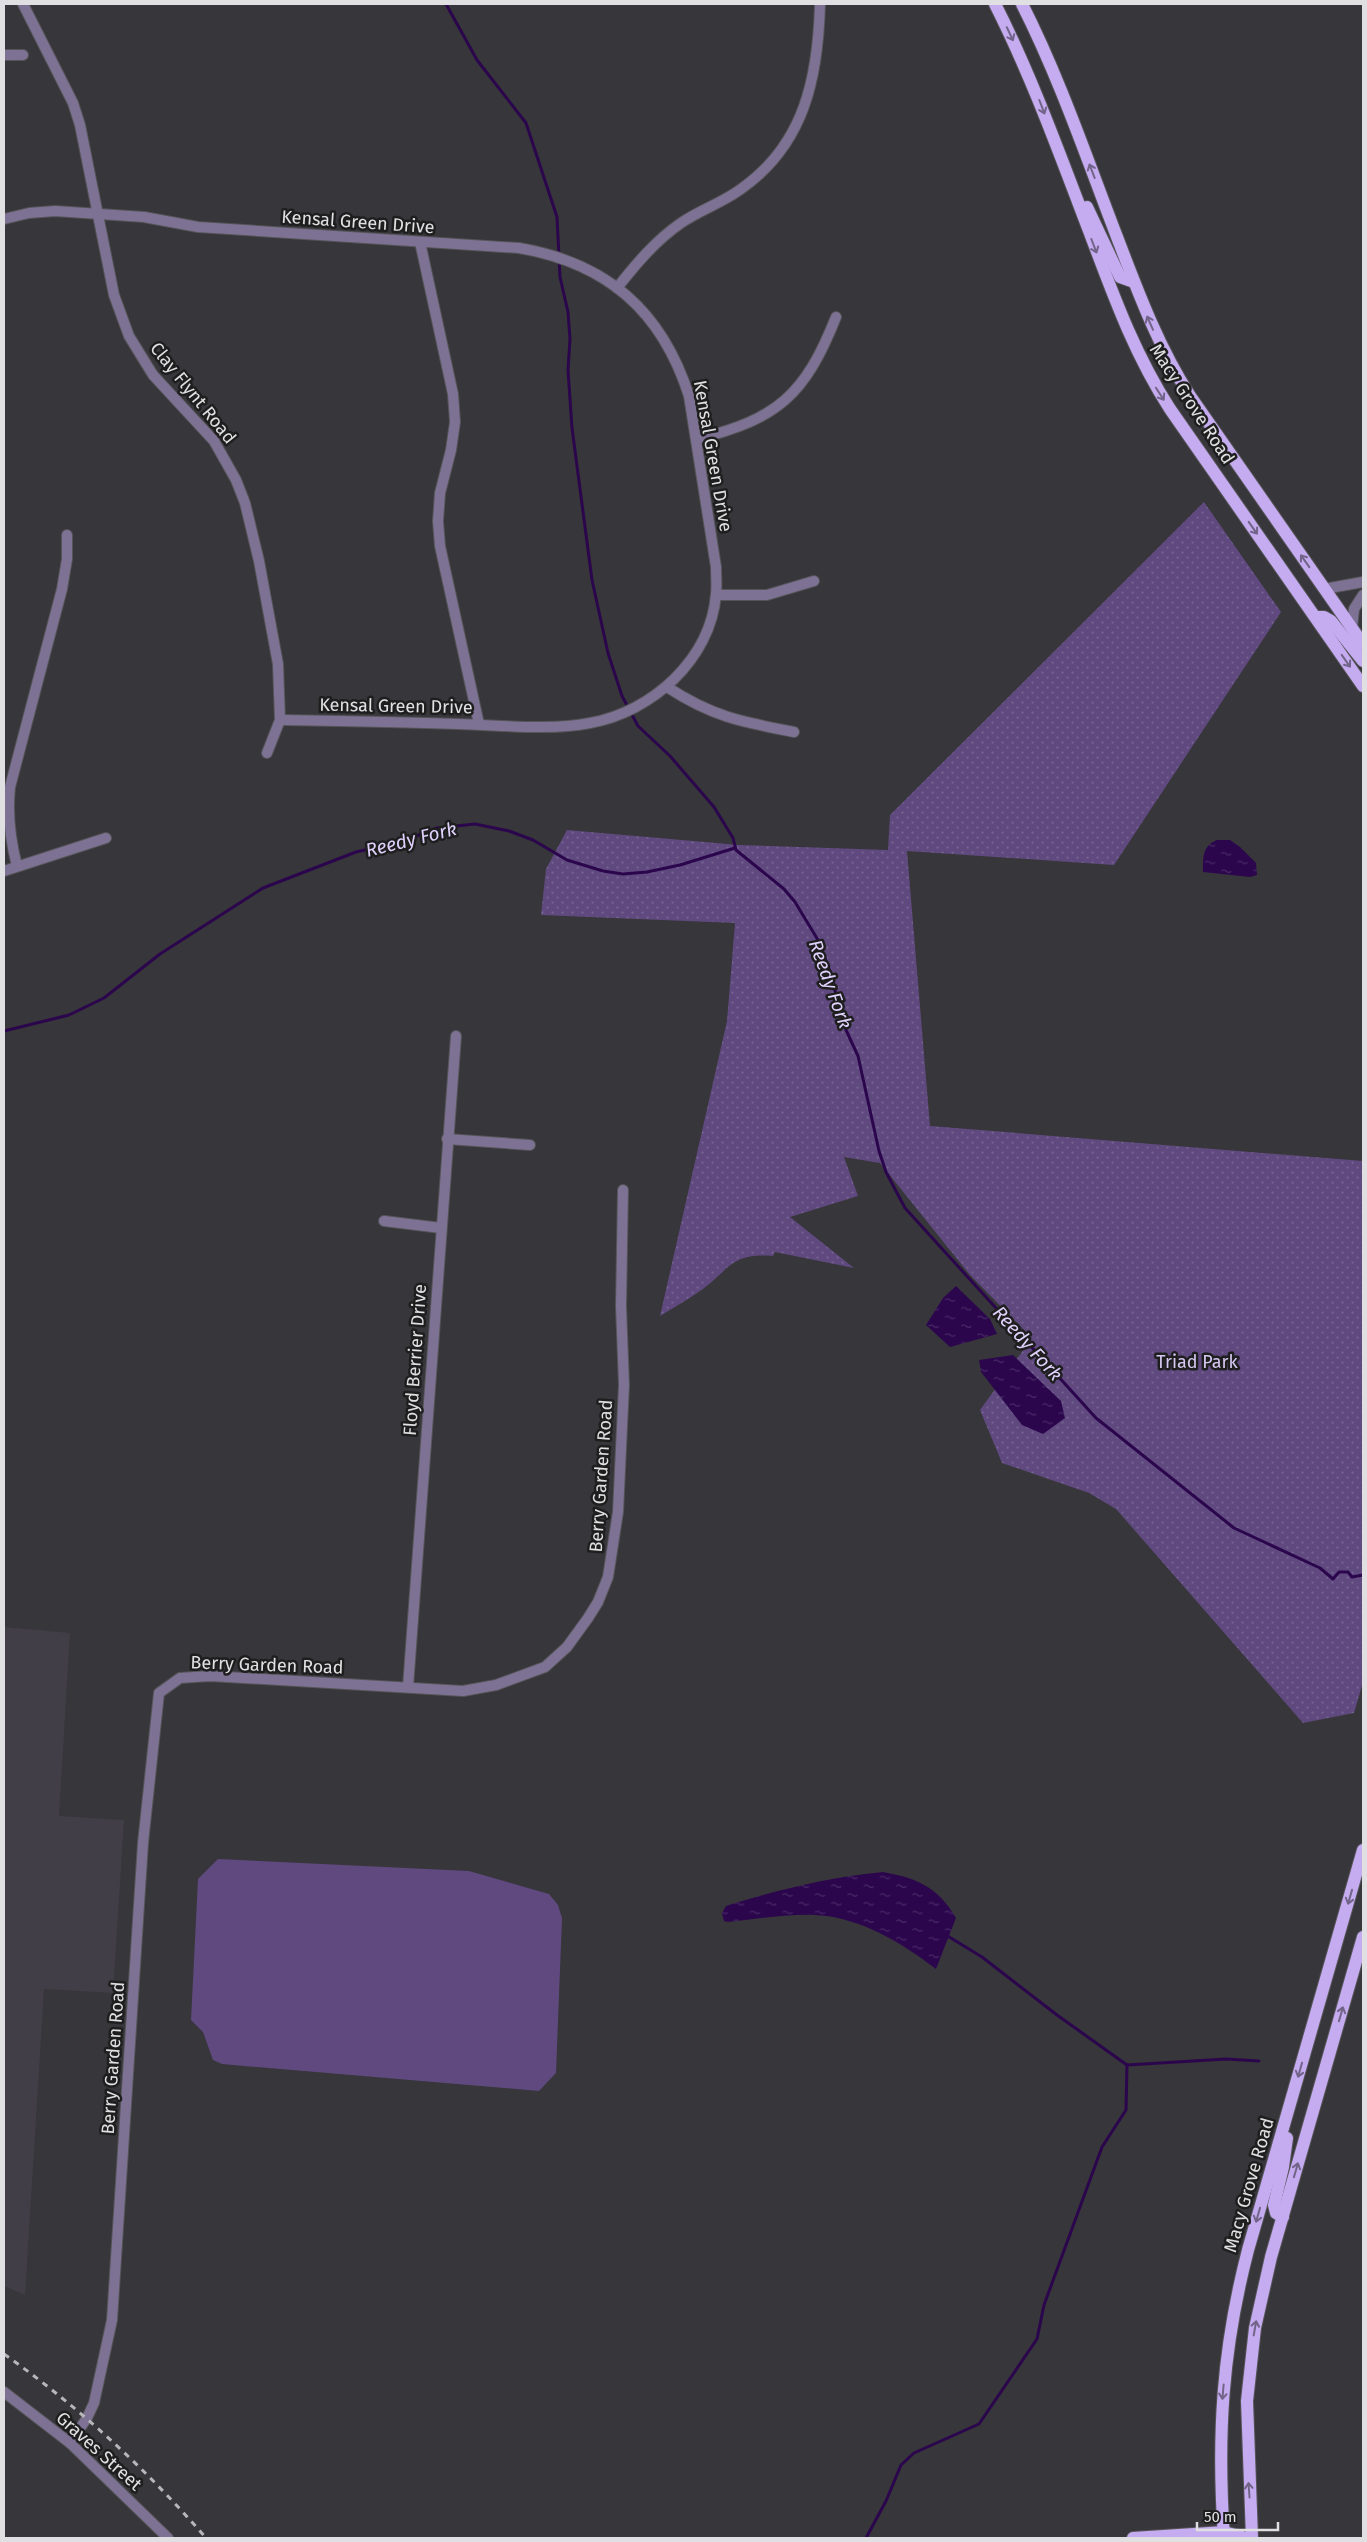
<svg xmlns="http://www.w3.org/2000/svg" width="1367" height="2542" font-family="'Fira Sans',sans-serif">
<defs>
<pattern id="park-dots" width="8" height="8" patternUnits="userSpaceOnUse" patternTransform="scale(1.25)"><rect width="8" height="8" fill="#5f497f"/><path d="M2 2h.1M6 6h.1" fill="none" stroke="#766391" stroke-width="1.8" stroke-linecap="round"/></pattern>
<pattern id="water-ripples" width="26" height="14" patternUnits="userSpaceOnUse" patternTransform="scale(1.25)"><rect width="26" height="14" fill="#2b064d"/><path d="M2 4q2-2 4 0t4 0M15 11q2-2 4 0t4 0" fill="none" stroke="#492a66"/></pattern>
</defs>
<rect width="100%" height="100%" fill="#37363a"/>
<polygon fill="#423e48" points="4,1627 70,1633 59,1816 124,1820 113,1993 44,1989 25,2295 4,2286"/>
<polygon fill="#5f497f" points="218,1859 469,1871 549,1894 558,1905 562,1918 556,2073 539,2091 222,2064 213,2060 203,2032 191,2020 198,1879"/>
<path fill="url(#park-dots)" d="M1204,502L1281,612L1114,865L907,851L930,1126L1363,1161V1682L1354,1713L1303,1723L1116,1509L1089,1493L1002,1463L980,1410L1032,1338L970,1275L880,1163L844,1157L858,1196L790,1217L854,1268L775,1252L773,1256C733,1253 731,1267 703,1289C689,1299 674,1307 660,1316L727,1021L735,923L541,915L546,869L567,830L739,845L888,850L890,815Z"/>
<g fill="url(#water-ripples)">
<path d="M1217,840H1230L1240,847L1256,863L1257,875L1250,877L1203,872C1203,858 1202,846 1217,840Z"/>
<polygon points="956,1286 990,1319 997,1334 950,1347 926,1325 943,1298"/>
<polygon points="1013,1355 1061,1401 1065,1418 1043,1434 1022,1425 981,1372 979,1360"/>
<path d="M883,1872C917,1878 938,1887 956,1918L936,1969C902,1943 860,1917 815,1915C787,1914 756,1919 728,1922L724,1921L722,1913L726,1906L732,1904C782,1889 830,1877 883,1872Z"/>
</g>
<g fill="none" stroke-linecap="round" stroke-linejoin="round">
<g stroke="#2b064d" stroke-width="3">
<polyline points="446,4 477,60 526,123 557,217 560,277 568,312 570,339 568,370 572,428 592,580 608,653 622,696 638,726 670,756 714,807 733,838 736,850 784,889 795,902 818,940 829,969 846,1030 858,1056 879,1151 886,1172 905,1208 1096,1418 1234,1528 1320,1568 1333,1579 1339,1572 1348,1572 1352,1577 1363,1575"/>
<polyline points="4,1031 69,1015 104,998 160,954 263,888 356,852 401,842 437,828 475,824 509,831 533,840 567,860 603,871 623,874 647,872 680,865 735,848"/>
<polyline points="946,1935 982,1957 1057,2015 1127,2065 1226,2059 1259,2061"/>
<polyline points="866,2538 886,2501 901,2465 914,2453 979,2424 1037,2339 1044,2305 1102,2147 1126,2110 1127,2065"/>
</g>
<defs>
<g id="minor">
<polyline points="23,4 73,103 80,125 114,295 129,336 153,375 214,441 236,480 245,503 259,561 278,664 280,720 267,753"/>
<polyline points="4,55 23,55"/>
<path d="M4,219L29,213L55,211L144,217L198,227L519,248C607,263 662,311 689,396L716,567C716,576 717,585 716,594C711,659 652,712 590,723C550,731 500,725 458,724C399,722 339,721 280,720"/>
<polyline points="420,242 453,394 455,422 451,450 440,493 438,521 440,546 479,724"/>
<path d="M617,288C636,264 655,241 681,223C700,210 722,203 741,189C805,144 818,77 820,4"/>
<path d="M697,439C778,419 805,395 836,317"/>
<polyline points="1324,589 1363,582"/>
<polyline points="716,595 767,595 814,581"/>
<polyline points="1352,628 1354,609 1363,595"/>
<path d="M667,687C713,717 742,722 794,732"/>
<path d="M17,866C10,839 7,815 10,787L62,589L67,559V535"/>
<polyline points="4,871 106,838"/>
<polyline points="447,1139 530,1145"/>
<polyline points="384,1221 441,1228"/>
<polyline points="408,1687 456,1036"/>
<polyline points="4,2392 70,2443 168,2538"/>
<polyline points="70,2443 87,2418 94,2403 112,2320 143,1843 159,1693 180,1678 210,1676 463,1691 496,1685 545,1667 567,1647 588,1618 598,1602 608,1577 618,1512 624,1385 621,1306 623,1190"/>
</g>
<g id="major">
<path d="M995,4C1033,79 1061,158 1091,236C1114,297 1135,355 1170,409L1363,686"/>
<path d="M1022,4C1060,79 1087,159 1117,237C1138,292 1158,346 1190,396L1363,644"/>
<polyline points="1087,207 1120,277 1134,282"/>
<polyline points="1316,617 1324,617 1331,621 1363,661"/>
<polyline points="1283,2217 1276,2213 1274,2205 1283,2167 1287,2138"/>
<polyline points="1133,2538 1224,2532 1246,2538"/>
<path d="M1224,2538C1217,2436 1222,2350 1248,2250L1363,1850"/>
<polyline points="1252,2538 1247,2401 1255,2328 1271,2257 1363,1937"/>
</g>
</defs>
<use href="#minor" stroke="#555458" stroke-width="12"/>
<use href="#major" stroke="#555458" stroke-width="14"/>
<use href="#minor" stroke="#7e7294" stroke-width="10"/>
<use href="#major" stroke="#c5abf0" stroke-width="12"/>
<path stroke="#b7b6b9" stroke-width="3" stroke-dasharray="6 6" stroke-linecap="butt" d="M4,2354C79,2407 146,2469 206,2538"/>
</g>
<defs><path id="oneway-shaft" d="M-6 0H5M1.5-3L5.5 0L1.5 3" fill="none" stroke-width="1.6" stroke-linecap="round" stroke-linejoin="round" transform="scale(1.25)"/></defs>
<g stroke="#726488">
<use href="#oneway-shaft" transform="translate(1010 34) rotate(65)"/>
<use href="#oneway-shaft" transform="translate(1042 107) rotate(69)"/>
<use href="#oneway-shaft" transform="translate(1092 171) rotate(-111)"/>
<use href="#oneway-shaft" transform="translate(1094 246) rotate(69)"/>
<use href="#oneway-shaft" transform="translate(1150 323) rotate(-114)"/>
<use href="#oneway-shaft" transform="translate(1160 394) rotate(57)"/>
<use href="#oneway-shaft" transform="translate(1253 528) rotate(55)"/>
<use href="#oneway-shaft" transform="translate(1305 561) rotate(-125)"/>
<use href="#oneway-shaft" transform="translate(1346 661) rotate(55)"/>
<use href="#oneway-shaft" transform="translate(1350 1897) rotate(106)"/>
<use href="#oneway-shaft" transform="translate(1341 2014) rotate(-74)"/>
<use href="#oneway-shaft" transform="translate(1300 2070) rotate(106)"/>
<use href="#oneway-shaft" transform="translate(1296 2170) rotate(-74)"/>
<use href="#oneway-shaft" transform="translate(1258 2215) rotate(106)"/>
<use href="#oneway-shaft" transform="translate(1255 2328) rotate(-80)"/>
<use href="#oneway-shaft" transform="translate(1223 2392) rotate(95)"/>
<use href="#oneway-shaft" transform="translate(1249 2490) rotate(-94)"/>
</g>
<g text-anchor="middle" stroke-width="5" stroke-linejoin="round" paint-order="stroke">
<g font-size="18" fill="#e0dfe1" stroke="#1e1e1f">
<text transform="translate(358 222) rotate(4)" y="6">Kensal Green Drive</text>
<text transform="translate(193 393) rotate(51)" y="6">Clay Flynt Road</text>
<text transform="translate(1192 404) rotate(57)" y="6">Macy Grove Road</text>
<text transform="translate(713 456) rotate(80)" y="6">Kensal Green Drive</text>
<text transform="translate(396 706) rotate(1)" y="6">Kensal Green Drive</text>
<text transform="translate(415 1360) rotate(-86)" y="6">Floyd Berrier Drive</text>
<text transform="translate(601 1476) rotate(-86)" y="6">Berry Garden Road</text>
<text transform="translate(267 1665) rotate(2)" y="6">Berry Garden Road</text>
<text transform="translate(113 2058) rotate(-86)" y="6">Berry Garden Road</text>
<text transform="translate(1249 2185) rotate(-74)" y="6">Macy Grove Road</text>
<text transform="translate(99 2451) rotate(42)" y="6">Graves Street</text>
</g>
<g font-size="18" fill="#d6c8f1" stroke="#1e1e1f">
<text x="1197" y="1368">Triad Park</text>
</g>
<g font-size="19" font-style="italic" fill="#dfd1fb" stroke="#1e1e1f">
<text transform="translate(411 839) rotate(-14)" y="7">Reedy Fork</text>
<text transform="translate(831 984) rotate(70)" y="7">Reedy Fork</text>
<text transform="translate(1028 1343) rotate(48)" y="7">Reedy Fork</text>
</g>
</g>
<rect width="1367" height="2542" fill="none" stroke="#e0dfe1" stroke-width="10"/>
<path d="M1197 2522v8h81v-8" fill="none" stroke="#e0dfe1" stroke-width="2.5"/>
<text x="1204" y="2522" font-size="15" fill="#e0dfe1" stroke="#1e1e1f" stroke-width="4" paint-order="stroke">50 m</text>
</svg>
